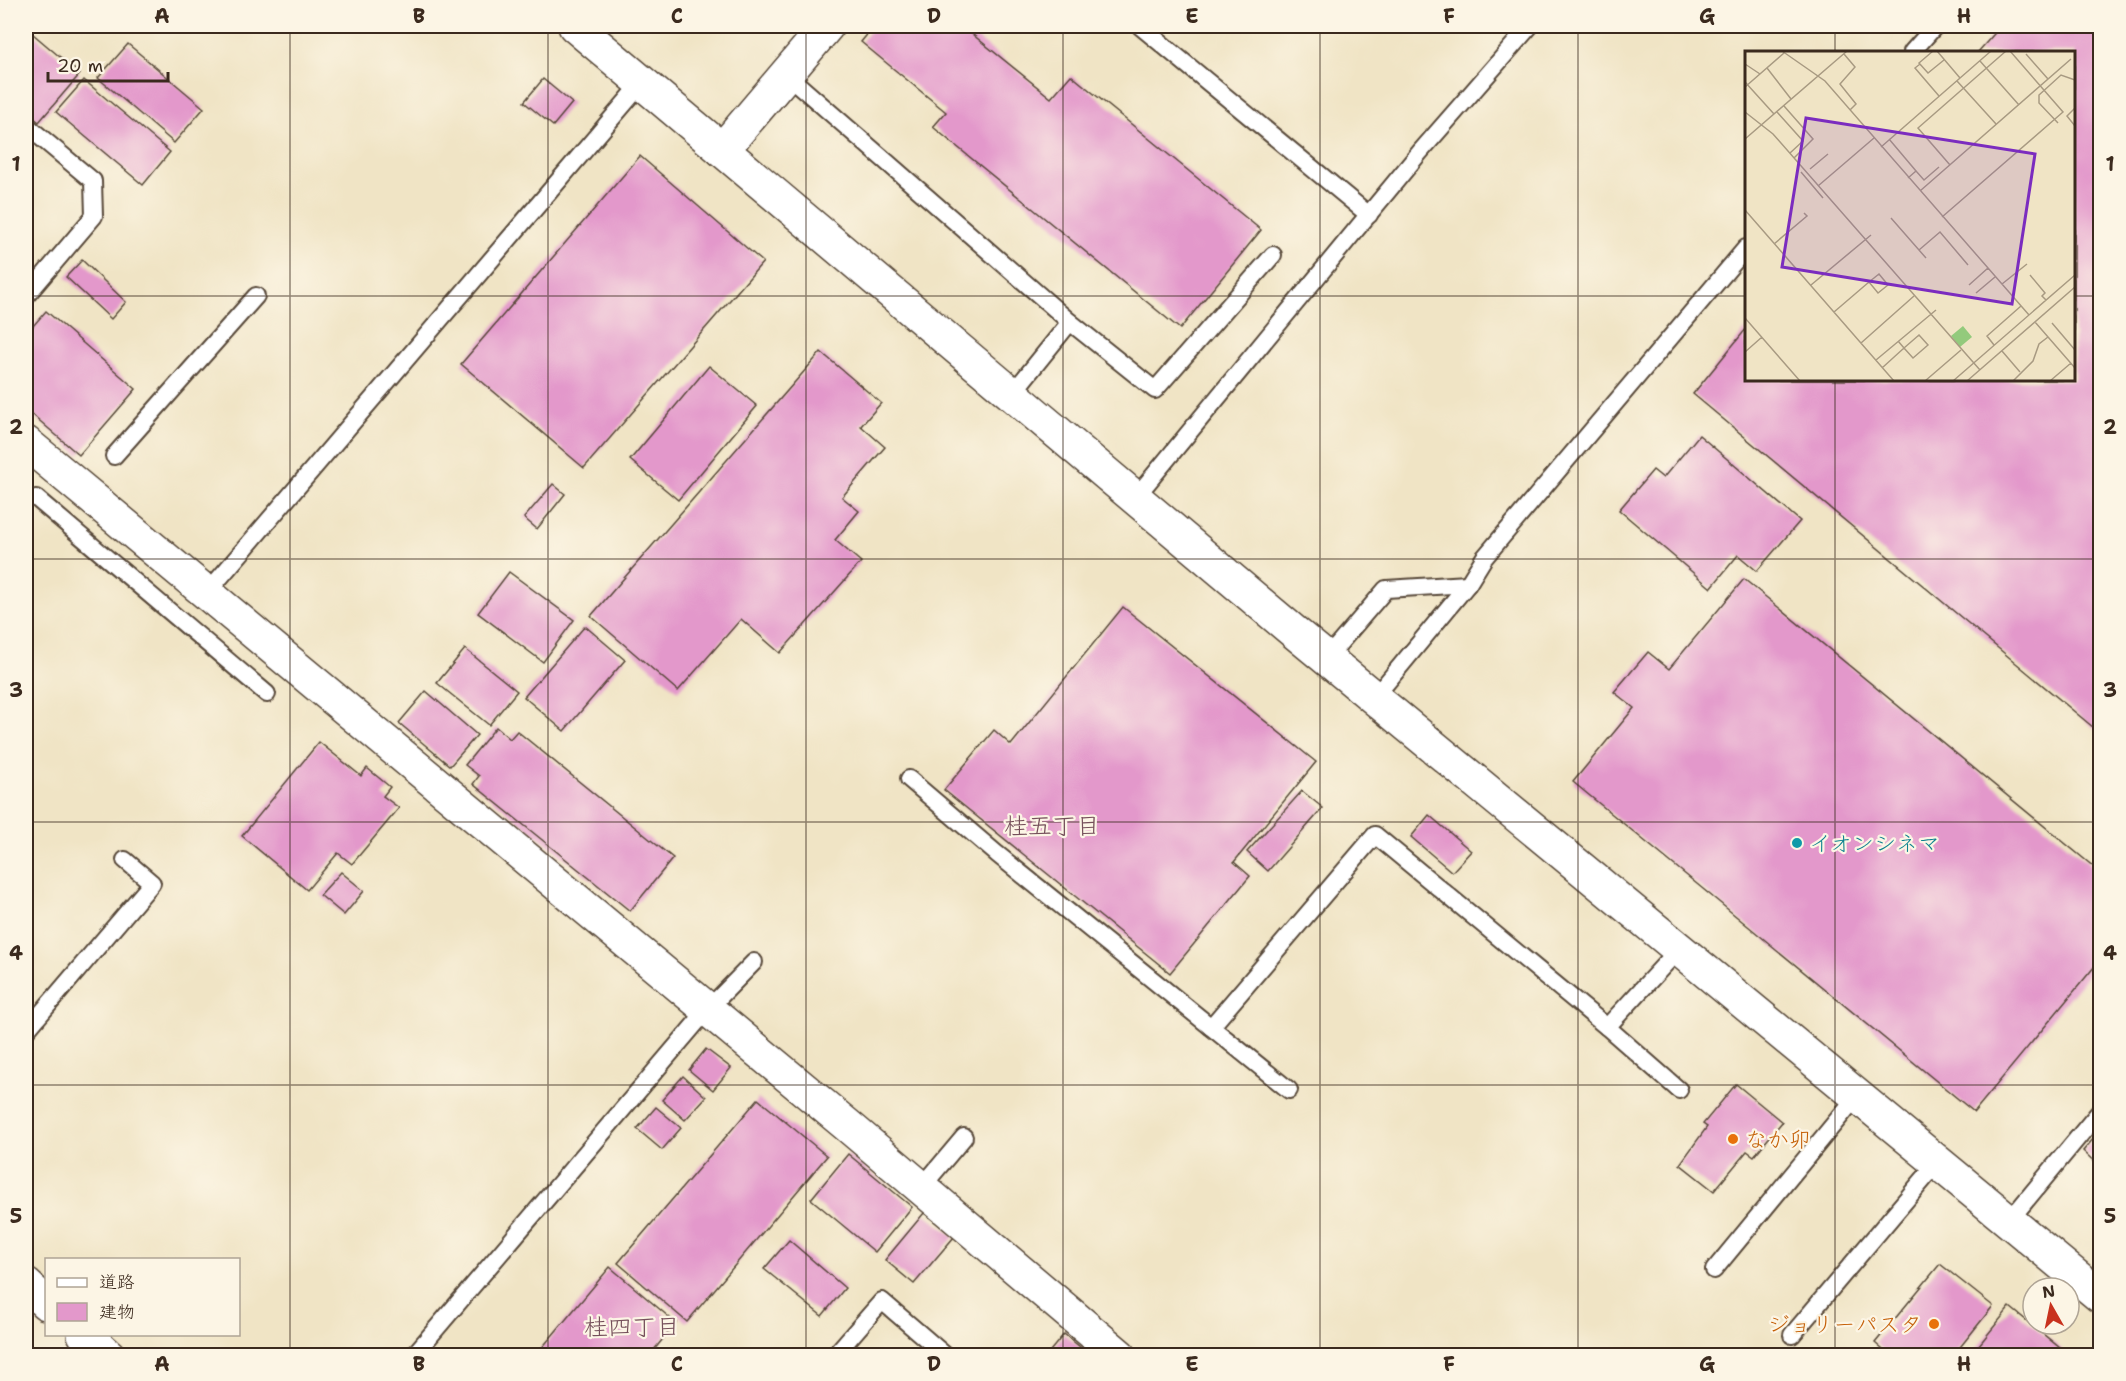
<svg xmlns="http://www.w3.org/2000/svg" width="2126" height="1381" font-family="'Shantell Sans','Klee One',sans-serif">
<rect width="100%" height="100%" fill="#fcf5e5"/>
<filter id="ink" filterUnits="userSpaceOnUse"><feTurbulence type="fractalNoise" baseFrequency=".0167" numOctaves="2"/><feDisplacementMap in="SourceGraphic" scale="12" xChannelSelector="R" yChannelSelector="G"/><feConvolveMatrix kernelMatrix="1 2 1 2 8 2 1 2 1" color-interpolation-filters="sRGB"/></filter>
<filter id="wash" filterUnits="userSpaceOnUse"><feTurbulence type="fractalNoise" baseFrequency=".008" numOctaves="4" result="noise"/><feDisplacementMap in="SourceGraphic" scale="24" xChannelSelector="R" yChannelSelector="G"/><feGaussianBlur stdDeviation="1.35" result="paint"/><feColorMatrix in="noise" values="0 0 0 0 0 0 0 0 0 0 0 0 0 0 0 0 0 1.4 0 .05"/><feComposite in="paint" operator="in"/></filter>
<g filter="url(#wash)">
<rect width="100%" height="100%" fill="#f0e4c5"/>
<g id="blocks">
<g fill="#e398cb">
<polygon points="874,26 962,26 1051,98 1071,75 1261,230 1180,329 933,127 946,112 861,42"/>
<polygon points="2001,26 2100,26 2100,733 1693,394 1746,329 1746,380 2074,380 2074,52 1978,52"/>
<polygon points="26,28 80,74 39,122 26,111"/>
<polygon points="128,44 204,108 174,143 98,78"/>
<polygon points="543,79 572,103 553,126 524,102"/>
<polygon points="84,80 170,152 143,185 56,112"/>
<polygon points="640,156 763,262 584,468 461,364"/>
<polygon points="82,260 126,302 111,319 66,277"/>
<polygon points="46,311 136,389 79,455 26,409 26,334"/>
<polygon points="821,352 881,403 861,426 885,447 842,497 859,511 835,540 861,562 780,653 741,619 678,691 591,616"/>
<polygon points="709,366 757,406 678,500 630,460"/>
<polygon points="1699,435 1800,521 1757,571 1738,555 1711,588 1619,510 1653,470 1663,478"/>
<polygon points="553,484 565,494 537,529 524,518"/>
<polygon points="509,572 574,620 543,662 478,613"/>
<polygon points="1744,579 2100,872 2100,960 1974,1112 1573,782 1634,708 1614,692 1648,652 1669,669"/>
<polygon points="1123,607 1316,762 1234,862 1250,876 1170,973 944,790 994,730 1011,745"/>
<polygon points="585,626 625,660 564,731 524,697"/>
<polygon points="465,649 517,691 489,725 437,683"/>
<polygon points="426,691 477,735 450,766 399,723"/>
<polygon points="496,727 510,739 517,731 673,858 630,911 473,784 479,776 465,765"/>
<polygon points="319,742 361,776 367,768 390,787 383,796 399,808 352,864 338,853 307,890 242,836"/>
<polygon points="1302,791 1323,808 1268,871 1247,852"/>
<polygon points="1429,815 1471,851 1452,872 1411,837"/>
<polygon points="341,872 364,891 344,915 320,895"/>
<polygon points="706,1049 731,1068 713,1090 689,1070"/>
<polygon points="683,1076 706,1097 685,1120 662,1100"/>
<polygon points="1736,1084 1782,1122 1754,1156 1747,1151 1714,1191 1680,1164 1707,1127 1703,1124"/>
<polygon points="758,1099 827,1156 687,1322 618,1263"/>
<polygon points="656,1107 681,1128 662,1150 637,1129"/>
<polygon points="2100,1131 2100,1167 2083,1151"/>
<polygon points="848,1154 912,1207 875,1252 811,1199"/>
<polygon points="924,1213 954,1237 914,1284 885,1260"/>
<polygon points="789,1240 845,1288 822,1316 764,1269"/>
<polygon points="1940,1264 1993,1306 1953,1356 1890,1356 1875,1343"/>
<polygon points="610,1267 676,1323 649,1356 535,1356"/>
<polygon points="2010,1307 2066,1353 2064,1356 1970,1356"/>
<polygon points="1064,1334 1091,1356 1046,1356"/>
</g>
</g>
</g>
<g filter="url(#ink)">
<use href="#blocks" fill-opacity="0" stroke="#564637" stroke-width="1.5"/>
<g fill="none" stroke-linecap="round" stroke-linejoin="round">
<defs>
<g id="lane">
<polyline points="1140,26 1369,215"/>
<polyline points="1912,52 1935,26"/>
<polyline points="786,74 1070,322 1012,394"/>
<polyline points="26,125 93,181 94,216 26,296"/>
<polyline points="1070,322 1155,390 1273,255"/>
<polyline points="114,456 256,296"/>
<polyline points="36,498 267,694"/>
<polyline points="1135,498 1420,152 1530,26"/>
<polyline points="206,594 642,83"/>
<polyline points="1326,659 1386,589 1468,584"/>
<polyline points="1374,698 1468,584 1484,558 1746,248"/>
<polyline points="909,779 997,854 1289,1090"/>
<polyline points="1211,1027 1375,835 1607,1027 1679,1090"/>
<polyline points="1607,1027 1679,949"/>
<polyline points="26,1031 152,883 125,860"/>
<polyline points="921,1188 964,1137"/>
<polyline points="2009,1221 2100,1111"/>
<polyline points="1714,1270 1857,1096"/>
<polyline points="1792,1335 1938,1162"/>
<polyline points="413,1356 707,1010 754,962"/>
<polyline points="834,1356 882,1301 946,1356"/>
</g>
<g id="street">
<polyline points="575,26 1293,631 2100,1296"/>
<polyline points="722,150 827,26"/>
<polyline points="26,443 847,1125 1120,1356"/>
<polyline points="26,1285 46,1303"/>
<polyline points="84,1334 109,1356"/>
</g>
</defs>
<use href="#lane" stroke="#564637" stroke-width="20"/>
<use href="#street" stroke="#564637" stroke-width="36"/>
<use href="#lane" stroke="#fff" stroke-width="16"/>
<use href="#street" stroke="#fff" stroke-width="33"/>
</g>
</g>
<path fill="none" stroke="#3b2a1e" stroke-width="1.5" stroke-opacity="0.55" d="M290,26V1356M548,26V1356M806,26V1356M1063,26V1356M1320,26V1356M1578,26V1356M1835,26V52M26,296H1746M2074,296H2100M1835,380V1356M26,559H2100M26,822H2100M26,1085H2100"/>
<circle fill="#0f9aa8" stroke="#fcf5e5" stroke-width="2" cx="1797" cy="843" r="6"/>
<g fill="#e8710a" stroke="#fcf5e5" stroke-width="2">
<circle cx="1733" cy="1139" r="6"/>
<circle cx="1934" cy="1324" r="6"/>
</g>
<g text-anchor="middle" stroke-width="4.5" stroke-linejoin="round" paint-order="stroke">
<g font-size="22" fill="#0d838f" stroke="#fcf5e5" text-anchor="start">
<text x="1809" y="851">イオンシネマ</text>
</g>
<g font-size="22" fill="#c56008" stroke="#fcf5e5" text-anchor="start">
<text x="1745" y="1147">なか卯</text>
<text x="1922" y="1332" text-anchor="end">ジョリーパスタ</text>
</g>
<g font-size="24" fill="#76505b" stroke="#fcf5e5">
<text x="1052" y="834">桂五丁目</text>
<text x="632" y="1335">桂四丁目</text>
</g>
</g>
<g transform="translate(1745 51)">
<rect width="330" height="330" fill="#f0e4c5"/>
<path d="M218,275L227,286L215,296L206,285Z" fill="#93ca7c"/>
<path fill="none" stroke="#a89a82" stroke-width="1.5" d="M37,0L80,30L284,264M188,0L174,12L183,22L199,9M192,0L215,27M99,3L110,16L95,33L111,53L105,59M281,3L303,28M235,10L274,54M0,13L15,23M175,13L170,17L194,45M22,17L46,48M212,30L251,73M0,31L29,63M0,36L39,2M39,55L68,88L49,107M330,57L322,65L330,75M0,61L28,83L235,319M32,61L58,90L45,102M313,72L294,52V44L316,24L330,29M0,88L102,0M144,88L171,120L163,127M136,96L246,0M205,114L173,77L261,0M65,118L83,103M171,120L179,129L194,116M56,121L78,147M73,135L129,87M175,140L326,8M0,159L149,330M197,166L318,61L265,0M146,167L181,207M29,193L62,165L59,162M174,199L195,181L223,214M285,224L300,242L297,245L301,249M257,233L282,213M66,234L126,184M224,234L243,217M231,242L250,226M89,261L124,231L134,223L143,234L133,242L124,231M0,267L55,330M290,271L330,317M307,272L330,299M174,284L183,294L168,307L159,297ZM116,292L169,245M249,294L242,285L276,255M257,300L275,321M0,301L17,286M131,309L191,259M137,317L159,297L153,290M180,330L216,299M208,330L330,224M222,330L330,236M268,330L288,310L294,293L303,286M305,330L326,312"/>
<path fill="#7b2cbf" fill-opacity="0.15" stroke="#7b2cbf" stroke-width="3" d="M61,67L290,103L267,253L37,216Z"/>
<rect width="330" height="330" fill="none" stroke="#3b2a1e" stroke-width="3"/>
</g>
<rect width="2126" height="1381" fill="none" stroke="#fcf5e5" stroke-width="66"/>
<rect x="45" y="1258" width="195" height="78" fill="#fcf5e5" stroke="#afa495" stroke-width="1.5"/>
<rect x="57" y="1278" width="30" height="9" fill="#ffffff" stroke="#afa495" stroke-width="1.5"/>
<text x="99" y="1288" font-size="18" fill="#3b2a1e">道路</text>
<rect x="57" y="1303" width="30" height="18" fill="#e398cb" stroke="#afa495" stroke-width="1.5"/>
<text x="99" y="1318" font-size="18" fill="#3b2a1e">建物</text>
<g transform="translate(2051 1306) rotate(351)"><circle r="28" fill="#fcf5e5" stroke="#afa495" stroke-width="1.5"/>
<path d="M0-4.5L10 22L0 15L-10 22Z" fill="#c8321e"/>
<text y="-9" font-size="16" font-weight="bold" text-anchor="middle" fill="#3b2a1e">N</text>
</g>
<path d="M48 72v9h120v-9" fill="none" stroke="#3b2a1e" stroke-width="3"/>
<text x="57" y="72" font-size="18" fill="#3b2a1e" stroke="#fcf5e5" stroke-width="4.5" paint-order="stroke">20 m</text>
<rect x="33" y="33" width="2060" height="1315" fill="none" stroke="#3b2a1e" stroke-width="2"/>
<g font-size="20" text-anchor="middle" font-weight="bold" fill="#3b2a1e">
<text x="162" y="23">A</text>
<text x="419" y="23">B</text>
<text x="677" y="23">C</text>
<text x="934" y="23">D</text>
<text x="1192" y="23">E</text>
<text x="1449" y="23">F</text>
<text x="1707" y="23">G</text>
<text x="1964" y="23">H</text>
<text x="16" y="171">1</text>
<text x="2110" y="171">1</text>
<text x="16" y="434">2</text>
<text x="2110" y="434">2</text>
<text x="16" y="697">3</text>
<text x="2110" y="697">3</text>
<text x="16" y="960">4</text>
<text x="2110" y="960">4</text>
<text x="16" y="1223">5</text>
<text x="2110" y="1223">5</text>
<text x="162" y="1371">A</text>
<text x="419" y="1371">B</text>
<text x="677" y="1371">C</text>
<text x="934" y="1371">D</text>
<text x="1192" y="1371">E</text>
<text x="1449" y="1371">F</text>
<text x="1707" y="1371">G</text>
<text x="1964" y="1371">H</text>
</g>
</svg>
